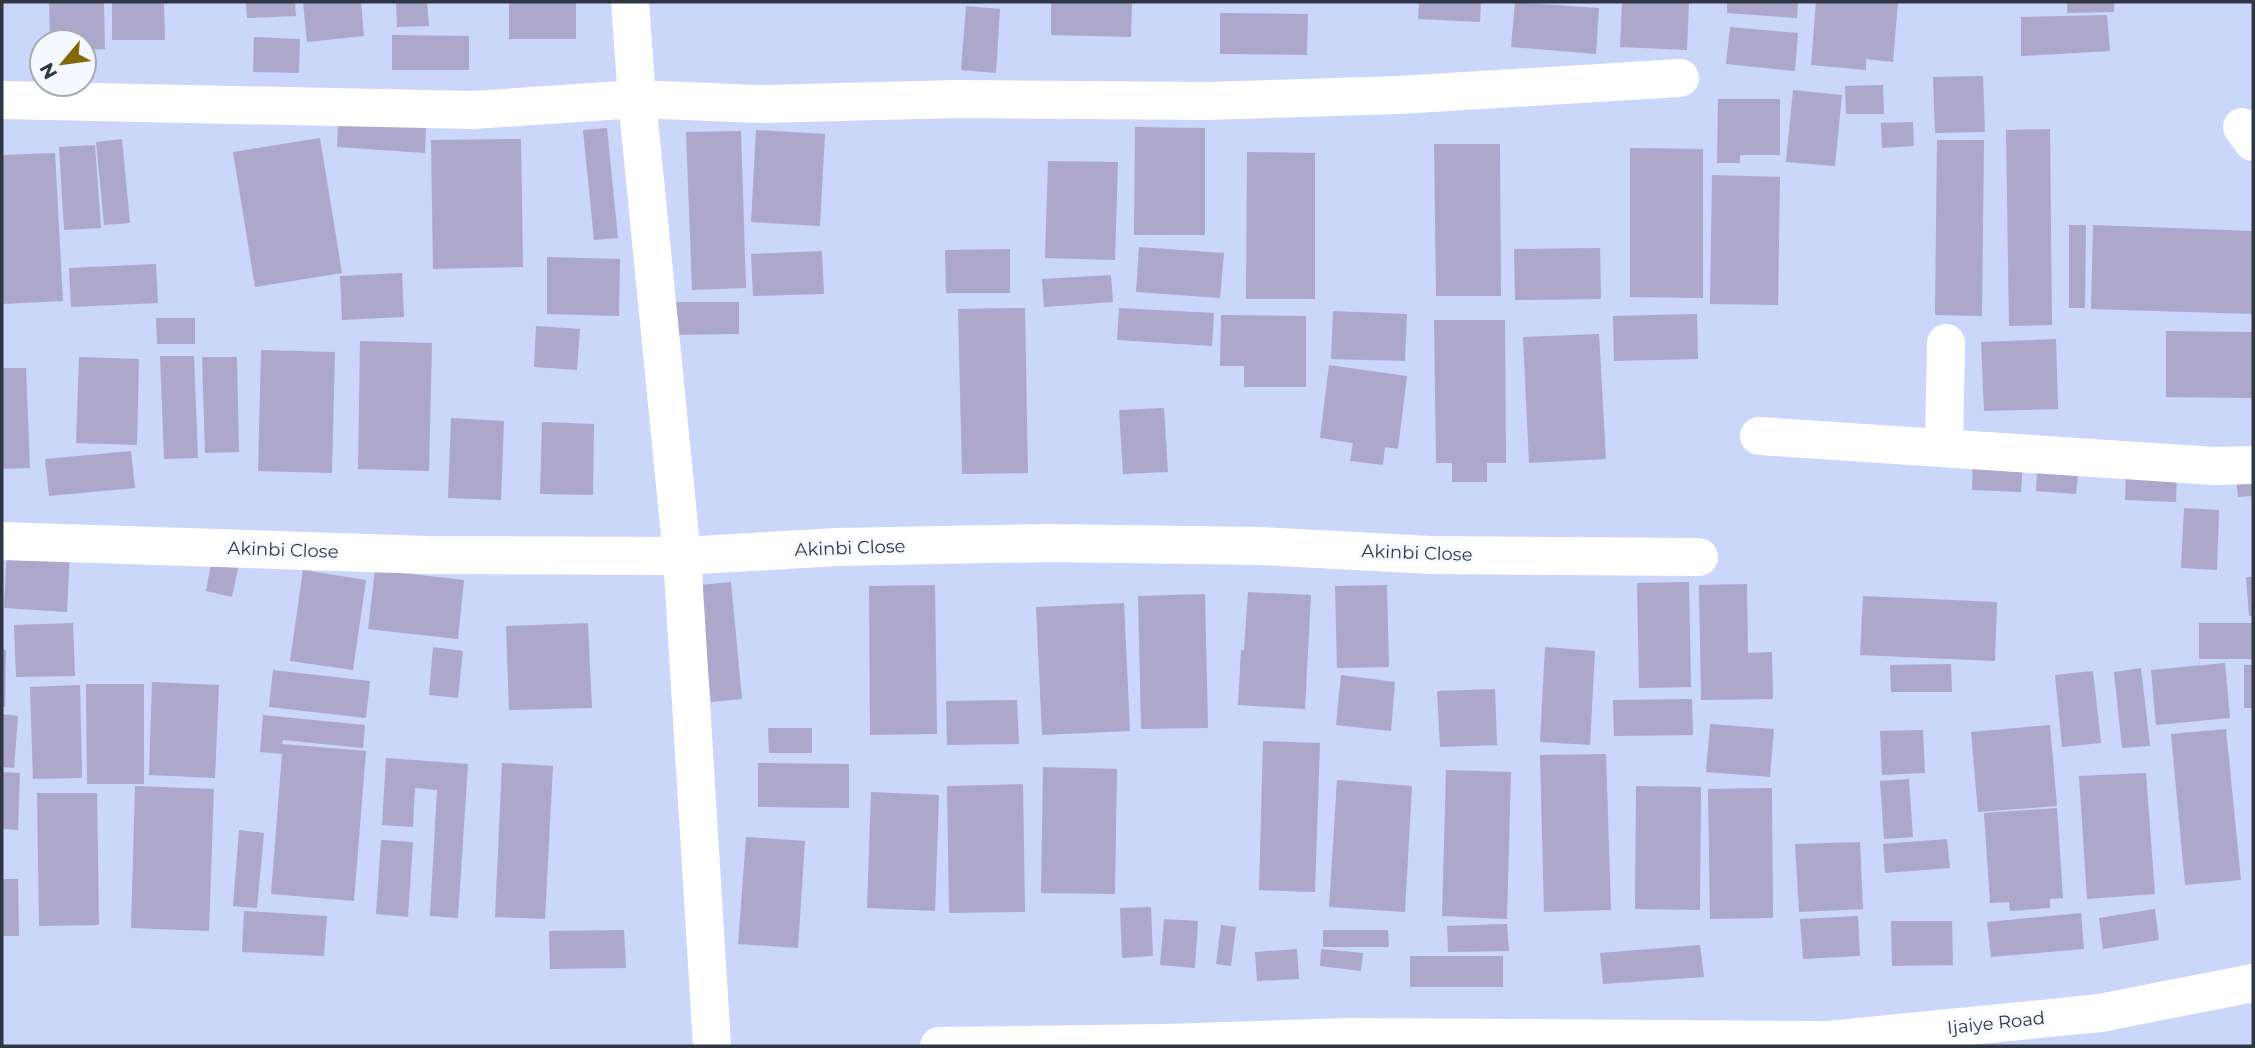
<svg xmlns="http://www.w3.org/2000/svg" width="2255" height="1048" font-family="Montserrat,sans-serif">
<rect width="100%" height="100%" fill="#cad6fa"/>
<g fill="#aca7cb">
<polygon points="49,2 104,2 105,49 84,50 84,42 50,42"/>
<polygon points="112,2 164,2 165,40 112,40"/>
<polygon points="246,2 295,2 296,16 247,18"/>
<polygon points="303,2 361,2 364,36 307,42"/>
<polygon points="396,2 427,2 429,26 397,27"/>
<rect x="509" y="2" width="67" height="37"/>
<polygon points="1051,2 1132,2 1131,37 1051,35"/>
<polygon points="1419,2 1481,2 1480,22 1418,19"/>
<polygon points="1515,2 1599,8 1596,54 1511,47"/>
<polygon points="1622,2 1689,2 1687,50 1620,47"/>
<polygon points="1727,2 1798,2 1797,18 1727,13"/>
<polygon points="1816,2 1898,2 1893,62 1866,59 1866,70 1811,65"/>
<polygon points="2067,2 2114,2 2114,12 2067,13"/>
<polygon points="966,6 1000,9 996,73 961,70"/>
<polygon points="1220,13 1308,14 1307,55 1220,54"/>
<polygon points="2107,15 2110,51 2021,56 2021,17"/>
<polygon points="1730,27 1798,33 1795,71 1726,64"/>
<polygon points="392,35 469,36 469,70 392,70"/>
<polygon points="254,37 300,39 299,73 253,72"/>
<polygon points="1983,76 1985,132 1935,133 1933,77"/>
<polygon points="1883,85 1884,114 1846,114 1845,86"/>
<polygon points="1793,90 1842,95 1835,166 1786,162"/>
<polygon points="1718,99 1780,99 1780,155 1740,155 1740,163 1717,163"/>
<polygon points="338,122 426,127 425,153 337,147"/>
<polygon points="1913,122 1914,146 1882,148 1881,123"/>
<polygon points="1135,127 1205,128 1205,235 1134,235"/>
<polygon points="607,128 618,238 594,240 583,130"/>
<polygon points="2050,129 2052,325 2009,326 2006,130"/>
<polygon points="756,130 825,134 820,226 751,222"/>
<polygon points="741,131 746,288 692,290 686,132"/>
<polygon points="320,138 342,273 255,287 233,152"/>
<polygon points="122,139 130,223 104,225 96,142"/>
<polygon points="521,139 523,267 433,269 431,140"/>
<polygon points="1937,140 1984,140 1982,316 1935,315"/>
<polygon points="1434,144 1500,144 1501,296 1436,296"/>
<polygon points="95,145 101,228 64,230 59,147"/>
<polygon points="1630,148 1703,149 1703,298 1630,297"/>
<polygon points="1247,152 1315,153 1315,299 1246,299"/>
<polygon points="55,153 63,301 2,304 2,155"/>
<polygon points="1048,161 1118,162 1115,260 1045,258"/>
<polygon points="1712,175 1780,177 1778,305 1710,304"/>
<polygon points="2069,225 2086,225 2085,308 2069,308"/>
<polygon points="2093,225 2253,231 2253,314 2091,309"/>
<polygon points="1139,247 1224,253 1220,298 1136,292"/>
<polygon points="1600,248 1601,299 1515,300 1514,249"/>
<polygon points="1010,249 1010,293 946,293 945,250"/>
<polygon points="822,251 824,294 753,296 751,254"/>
<polygon points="547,257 620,259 619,316 547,314"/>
<polygon points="156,264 158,303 71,307 69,268"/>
<polygon points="402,273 404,317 342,320 340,276"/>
<polygon points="1111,275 1113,302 1044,307 1042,279"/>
<polygon points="672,302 739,302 739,334 672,335"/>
<polygon points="1025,308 1028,473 962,474 958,309"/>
<polygon points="1119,308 1214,313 1212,346 1117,340"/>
<polygon points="1333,311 1407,314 1405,361 1331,359"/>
<polygon points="1697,314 1698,359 1614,361 1613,316"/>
<polygon points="1221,315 1306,316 1306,387 1244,387 1244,366 1220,366"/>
<polygon points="156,318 195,318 195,344 157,344"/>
<polygon points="1434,320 1505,320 1506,463 1487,463 1487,482 1452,482 1452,463 1436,463"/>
<polygon points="536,326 580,329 577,370 534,367"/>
<polygon points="2166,331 2253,332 2253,398 2166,397"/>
<polygon points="1599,334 1606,459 1529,463 1523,337"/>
<polygon points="2056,339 2058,409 1984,411 1981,342"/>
<polygon points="360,341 432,343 429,471 358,469"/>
<polygon points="261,350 335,352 332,473 258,471"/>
<polygon points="160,356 194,356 198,458 164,459"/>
<polygon points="79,357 139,359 137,445 76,443"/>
<polygon points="202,357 237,357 239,452 205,453"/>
<polygon points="1329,365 1407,376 1398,449 1385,447 1383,465 1350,461 1353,443 1320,438"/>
<polygon points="2,368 26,368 30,468 2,469"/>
<polygon points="1164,408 1168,472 1123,474 1119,410"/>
<polygon points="451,418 504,421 501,500 448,498"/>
<polygon points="542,422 594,424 593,495 540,494"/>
<polygon points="131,451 135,488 49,496 45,459"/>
<polygon points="1973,458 2023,460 2021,492 1972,490"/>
<polygon points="2037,471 2078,474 2076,494 2036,491"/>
<polygon points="2126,472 2177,473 2176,502 2125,500"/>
<polygon points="2253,476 2253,496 2238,497 2236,477"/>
<polygon points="2184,508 2219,510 2217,570 2181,568"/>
<polygon points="7,547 70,550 67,612 4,608"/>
<polygon points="212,559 239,564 232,597 206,591"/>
<polygon points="303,570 366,580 353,670 290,661"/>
<polygon points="375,570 464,580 458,639 368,629"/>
<polygon points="2246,577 2253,577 2253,616 2249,616"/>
<polygon points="731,582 742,699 711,702 699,585"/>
<polygon points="1689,582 1691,687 1639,688 1637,583"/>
<polygon points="1747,584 1748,653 1772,652 1773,699 1701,700 1699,585"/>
<polygon points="935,585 937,734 870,735 869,586"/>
<polygon points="1387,585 1389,667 1337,668 1335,586"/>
<polygon points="1248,592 1311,595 1305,709 1238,705 1241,650 1244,650"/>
<polygon points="1205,594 1208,728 1141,729 1138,596"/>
<polygon points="1863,596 1997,602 1995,661 1860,655"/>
<polygon points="1124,603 1130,731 1042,735 1036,607"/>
<polygon points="73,623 75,676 16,677 14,625"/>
<polygon points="588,623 592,708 509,710 506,626"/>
<rect x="2199" y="623" width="54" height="36"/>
<polygon points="433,647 463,651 458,698 429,695"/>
<polygon points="1545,647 1595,651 1590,745 1540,742"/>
<polygon points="2,650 6,650 5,707 2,707"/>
<polygon points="2225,663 2230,718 2156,725 2151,670"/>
<polygon points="1951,664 1952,692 1891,692 1890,665"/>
<rect x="2244" y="665" width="9" height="43"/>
<polygon points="2141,668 2150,746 2122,748 2114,672"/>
<polygon points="273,670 370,681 366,718 269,707"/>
<polygon points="2093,671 2101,743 2062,747 2055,675"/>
<polygon points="1341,675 1395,682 1391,731 1336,725"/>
<polygon points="152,682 219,685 215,778 149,775"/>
<polygon points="86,684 144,684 144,784 87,784"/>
<polygon points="80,685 82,778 33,779 30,687"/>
<polygon points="1495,689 1497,745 1440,747 1437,691"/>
<polygon points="1692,699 1693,735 1614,736 1613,700"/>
<polygon points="1017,700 1019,744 947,745 946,701"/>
<polygon points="2,714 18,716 14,768 2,767"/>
<polygon points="263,715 365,725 363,748 283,740 282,744 366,751 354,901 271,894 282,754 260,752"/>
<polygon points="1710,724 1774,729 1770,777 1706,772"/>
<polygon points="2050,725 2057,806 1978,812 1971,732"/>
<polygon points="768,728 812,728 812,753 769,753"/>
<polygon points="2226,729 2241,880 2185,885 2171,734"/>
<polygon points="1923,730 1925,773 1882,775 1880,731"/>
<polygon points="1263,741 1320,743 1315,892 1259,890"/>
<polygon points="1606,754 1611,910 1544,912 1540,755"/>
<polygon points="386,758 468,764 458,918 430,916 437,790 415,788 413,827 382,825"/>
<polygon points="502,763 553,766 545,919 495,917"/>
<polygon points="758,763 849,764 849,808 758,807"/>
<polygon points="1043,767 1117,769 1115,894 1041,893"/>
<polygon points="1446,770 1511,772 1507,919 1442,916"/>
<polygon points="2,772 20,773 18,830 2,829"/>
<polygon points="2146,773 2155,894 2087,899 2079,776"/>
<polygon points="1909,779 1913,837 1884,839 1880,781"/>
<polygon points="1337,780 1412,786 1405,912 1329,907"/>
<polygon points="1023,784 1025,912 949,913 947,786"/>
<polygon points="135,786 214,789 209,931 131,928"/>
<polygon points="1636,786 1701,787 1700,910 1635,909"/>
<polygon points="1772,788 1773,918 1710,919 1708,789"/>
<polygon points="871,792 939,795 935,911 867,908"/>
<polygon points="37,793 97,793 99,925 39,926"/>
<polygon points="2057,808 2063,898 2050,899 2050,908 2010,911 2009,902 1990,903 1984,813"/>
<polygon points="239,830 264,833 257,908 233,906"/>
<polygon points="746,837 805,841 798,948 738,944"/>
<polygon points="1947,839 1950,868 1885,873 1883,844"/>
<polygon points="381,840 413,842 408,917 376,914"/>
<polygon points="1860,842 1863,909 1799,912 1795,844"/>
<polygon points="2,879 18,879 19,936 2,936"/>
<polygon points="1151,907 1153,956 1122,958 1120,908"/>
<polygon points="2155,909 2159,940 2103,949 2099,918"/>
<polygon points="244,911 327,916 324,956 242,952"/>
<polygon points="2081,913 2084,949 1991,957 1987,922"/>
<polygon points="1858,916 1860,956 1803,959 1800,919"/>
<polygon points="1164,919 1198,921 1195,968 1160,965"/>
<polygon points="1891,921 1952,921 1953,965 1892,966"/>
<polygon points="1507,924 1509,951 1448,952 1447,926"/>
<polygon points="1221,925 1236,927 1231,966 1216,964"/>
<polygon points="624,930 626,968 550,969 549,931"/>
<polygon points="1323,930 1388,930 1389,947 1323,947"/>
<polygon points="1700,945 1704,977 1603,984 1600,953"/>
<polygon points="1297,949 1299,979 1257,981 1255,952"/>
<polygon points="1321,949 1363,953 1361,971 1320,966"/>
<rect x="1410" y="956" width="93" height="31"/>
</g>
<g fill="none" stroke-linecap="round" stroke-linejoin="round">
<g stroke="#fff" stroke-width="38">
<polyline points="630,2 637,99 682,556 712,1046"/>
<polyline points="2,100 473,110 637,99 759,104 959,99 1207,101 1399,95 1680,78"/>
<polyline points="2242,127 2253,142"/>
<polyline points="1759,436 2215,466 2253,465"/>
<polyline points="1944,448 1946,343"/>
<polyline points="2,541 428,555 682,556 837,547 1049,543 1262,546 1430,555 1699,557"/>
<polyline points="939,1046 1164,1043 1348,1037 1828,1040 2100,1013 2253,983"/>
</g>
</g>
<g text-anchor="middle" stroke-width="6" stroke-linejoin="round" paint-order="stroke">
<g font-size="18" fill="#313644" stroke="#f5f8ff">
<text transform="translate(850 548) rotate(-2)" y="6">Akinbi Close</text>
<text transform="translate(283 550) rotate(2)" y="6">Akinbi Close</text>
<text transform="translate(1417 553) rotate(2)" y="6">Akinbi Close</text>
<text transform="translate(1996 1023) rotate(-6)" y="6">Ijaiye Road</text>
</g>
</g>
<rect width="2255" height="1048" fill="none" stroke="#313644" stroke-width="7"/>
<g transform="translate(63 63) rotate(241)"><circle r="33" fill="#f5f8ff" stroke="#a7aab4" stroke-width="2"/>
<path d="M0-5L12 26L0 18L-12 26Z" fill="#846903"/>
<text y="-10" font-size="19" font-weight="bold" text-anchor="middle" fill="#313644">N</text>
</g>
</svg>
